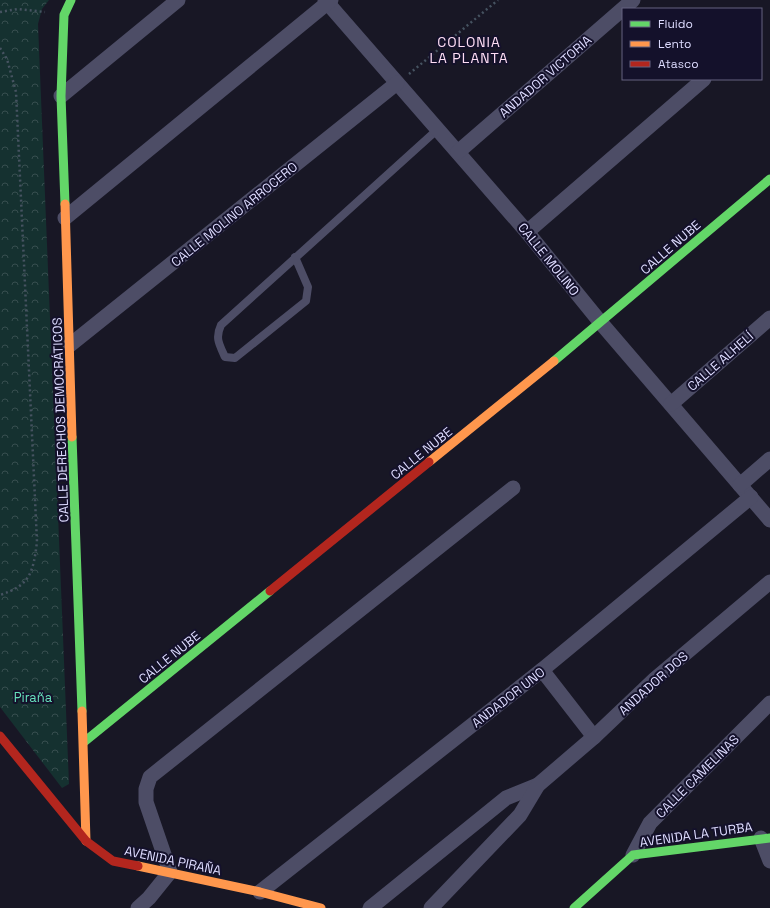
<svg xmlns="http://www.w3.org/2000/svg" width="770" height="908" font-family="'Space Grotesk',sans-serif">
<defs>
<pattern id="park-crowns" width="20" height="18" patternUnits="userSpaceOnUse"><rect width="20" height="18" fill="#153130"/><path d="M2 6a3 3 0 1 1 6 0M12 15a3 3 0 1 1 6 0" fill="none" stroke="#374e4f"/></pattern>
</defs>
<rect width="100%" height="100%" fill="#181725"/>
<polygon fill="url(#park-crowns)" points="0,0 49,0 42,9 38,24 69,784 62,788 0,707"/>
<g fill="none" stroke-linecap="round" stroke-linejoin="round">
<g stroke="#465361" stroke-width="2.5" stroke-dasharray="2 3" stroke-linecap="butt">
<polyline points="0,12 18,9 45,12"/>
<path d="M0,48L7,59L16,92L37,542C33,572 31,585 0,595"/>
<polyline points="409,74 498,0"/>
</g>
<path stroke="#4d4d66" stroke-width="8" d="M295,257L308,287L306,301L235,358L225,357C219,344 215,338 221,325L438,129"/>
<g stroke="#4d4d66" stroke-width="15">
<polyline points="325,0 527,232 601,323 770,520"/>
<polyline points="61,96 178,0"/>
<polyline points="458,152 633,0"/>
<polyline points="65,218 331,0"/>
<polyline points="527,232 704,79"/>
<polyline points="70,345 397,83"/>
<polyline points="671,404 770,318"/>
<polyline points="740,485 770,459"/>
<polyline points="542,670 594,737"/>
<polyline points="761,838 770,861"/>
<polyline points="633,855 650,823 770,703"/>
<polyline points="260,892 542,670 751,497"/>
<polyline points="138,908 149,898 170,872 146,802 146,789 150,777 513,488"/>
<polyline points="370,908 506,798 538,785"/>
<polyline points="431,908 520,815 538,785 594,737 655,679 770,582"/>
</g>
<g stroke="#63d668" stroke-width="9">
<polyline points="65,204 61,96 64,15 71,0"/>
<polyline points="554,361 770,179"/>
<polyline points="72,437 82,711"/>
<polyline points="84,742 270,591"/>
<polyline points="574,908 633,855 770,838"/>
</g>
<g stroke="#ff974d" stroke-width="9">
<polyline points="65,204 72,437"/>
<polyline points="429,462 554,361"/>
<polyline points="82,711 86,841"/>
<polyline points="138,866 260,892 321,908"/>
</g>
<g stroke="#b3261e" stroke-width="9">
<polyline points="270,591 429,462"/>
<polyline points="0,736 86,841 113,861 138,866"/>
</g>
</g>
<g text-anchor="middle" stroke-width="4" stroke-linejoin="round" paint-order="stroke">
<g font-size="13" fill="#dedcff" stroke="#14112b">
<text transform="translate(545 76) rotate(-41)" y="5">ANDADOR VICTORIA</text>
<text transform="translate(234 214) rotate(-39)" y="5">CALLE MOLINO ARROCERO</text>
<text transform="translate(670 247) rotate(-41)" y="5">CALLE NUBE</text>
<text transform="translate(549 259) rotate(51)" y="5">CALLE MOLINO</text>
<text transform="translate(720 361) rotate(-41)" y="5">CALLE ALHELÍ</text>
<text transform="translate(60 420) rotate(-92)" y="5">CALLE DERECHOS DEMOCRÁTICOS</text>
<text transform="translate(421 453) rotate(-39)" y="5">CALLE NUBE</text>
<text transform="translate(169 657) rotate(-39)" y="5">CALLE NUBE</text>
<text transform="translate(653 683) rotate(-42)" y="5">ANDADOR DOS</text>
<text transform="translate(508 697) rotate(-38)" y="5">ANDADOR UNO</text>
<text transform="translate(697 776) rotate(-45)" y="5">CALLE CAMELINAS</text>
<text transform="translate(696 834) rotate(-8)" y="5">AVENIDA LA TURBA</text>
<text transform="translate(173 860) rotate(12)" y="5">AVENIDA PIRAÑA</text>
</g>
<g font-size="13" fill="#66e0bb" stroke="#14112b">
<text x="33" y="702">Piraña</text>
</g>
<g font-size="14" letter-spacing="1" fill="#ffdef5" stroke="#14112b">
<text x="469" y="47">COLONIA<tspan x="469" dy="16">LA PLANTA</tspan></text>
</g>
</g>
<rect x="622" y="8" width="140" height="72" fill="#14112b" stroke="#656280"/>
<rect x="630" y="21" width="20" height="6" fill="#63d668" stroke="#656280"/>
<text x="658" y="28" font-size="12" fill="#dedcff">Fluido</text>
<rect x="630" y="41" width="20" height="6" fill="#ff974d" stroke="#656280"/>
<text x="658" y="48" font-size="12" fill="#dedcff">Lento</text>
<rect x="630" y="61" width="20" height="6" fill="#b3261e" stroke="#656280"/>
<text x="658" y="68" font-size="12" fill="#dedcff">Atasco</text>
</svg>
